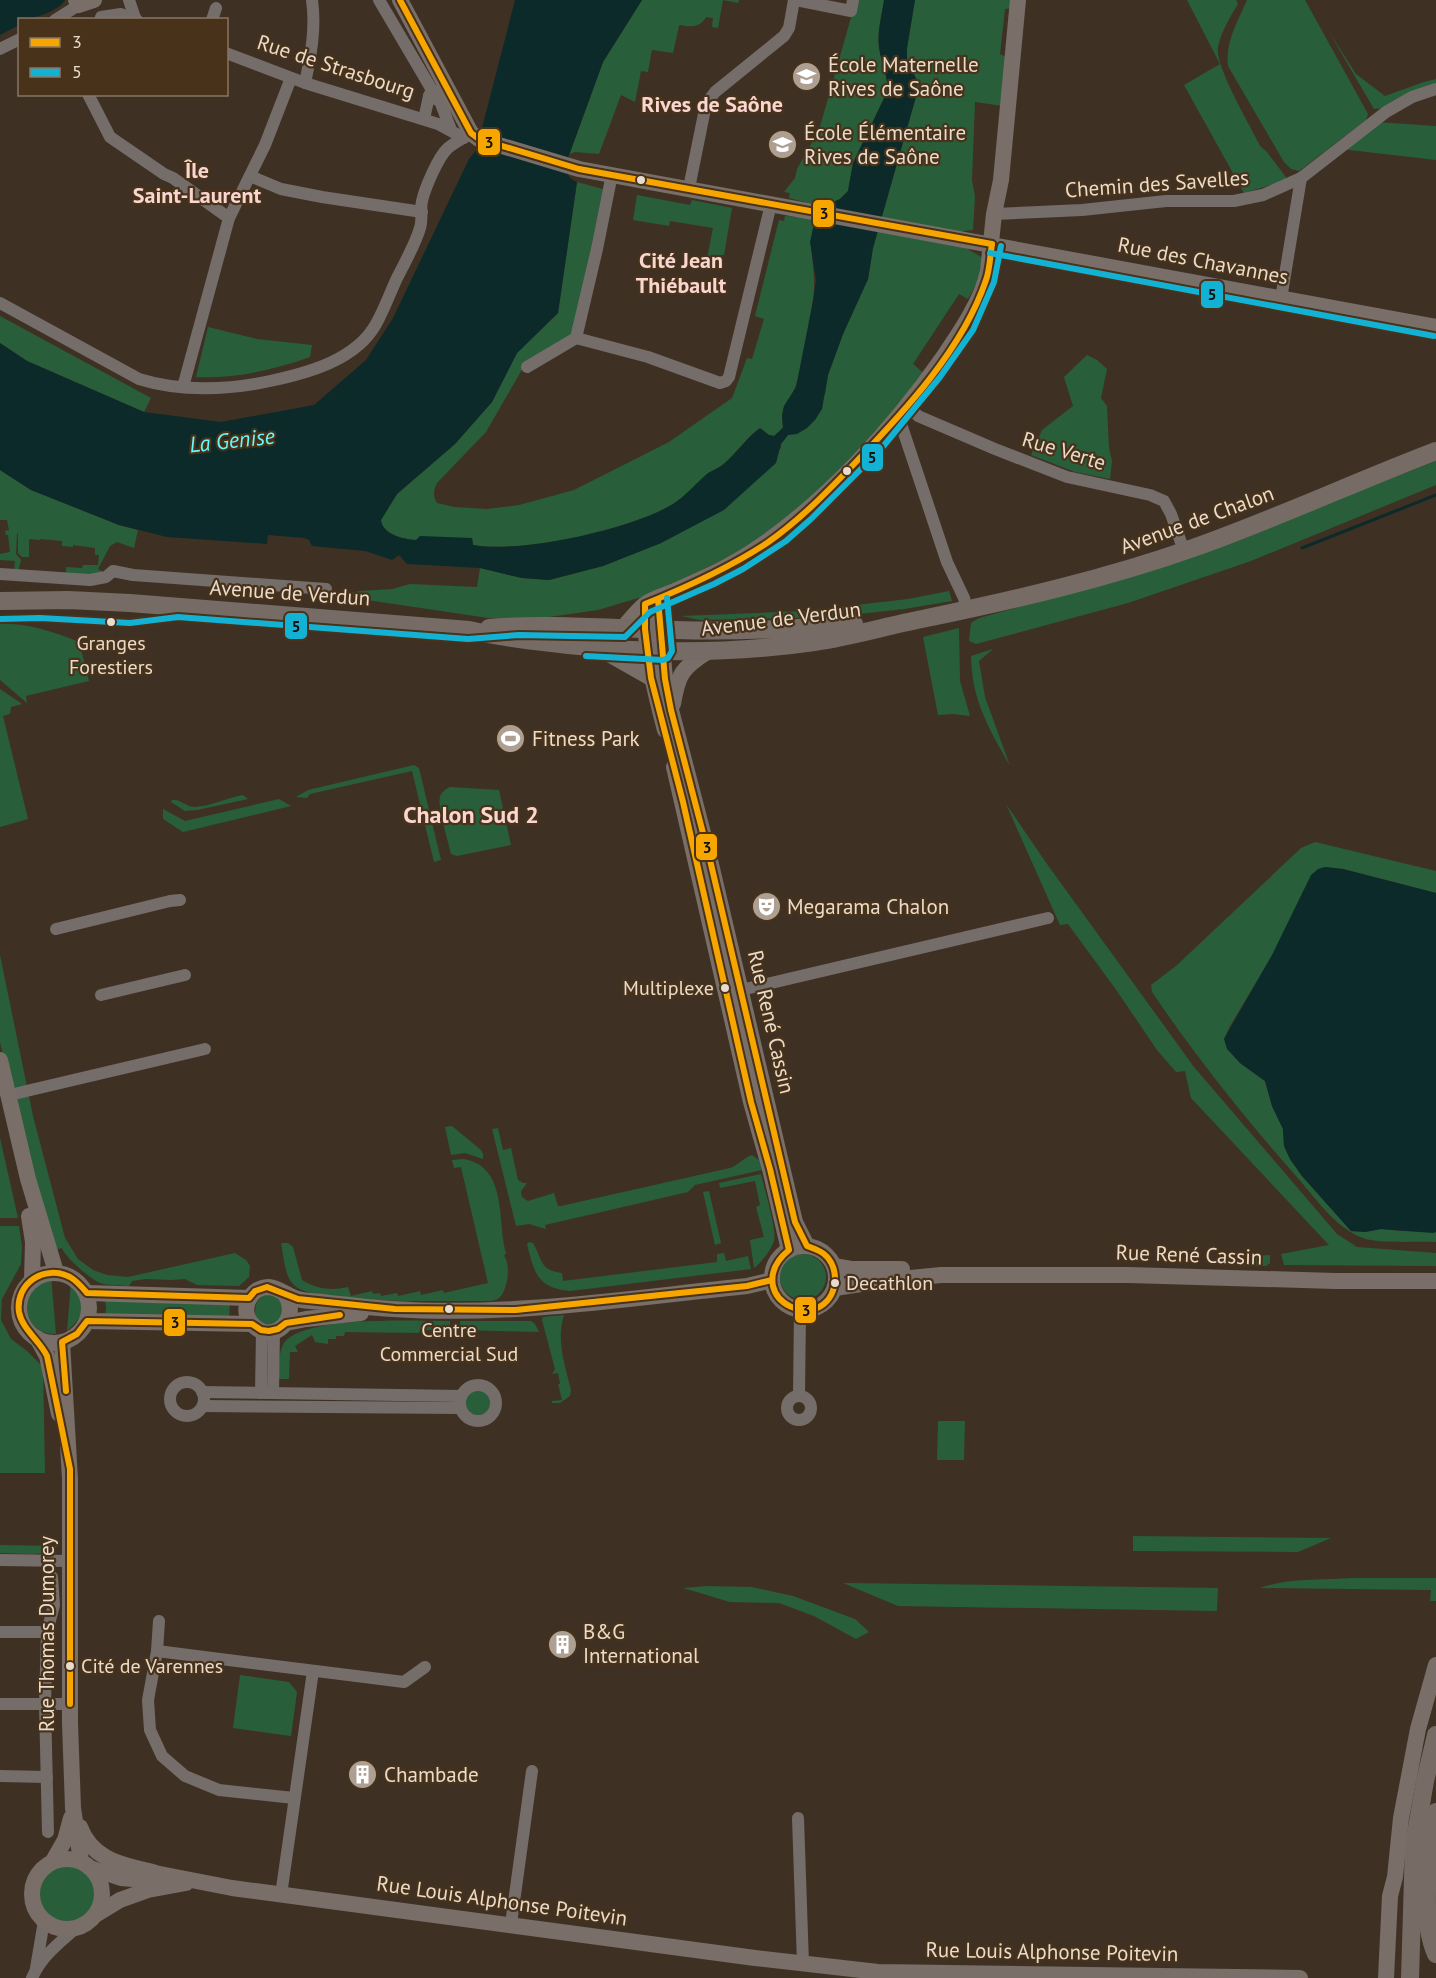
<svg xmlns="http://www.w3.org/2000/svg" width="1436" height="1978" font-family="'PT Sans',sans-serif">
<rect width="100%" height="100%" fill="#3e3124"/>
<g fill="#295e3b">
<path d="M642,0H739L738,3L723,0L718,28L712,27L713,18L706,17C700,28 691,27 680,25L679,26L673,53L652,50L648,72L641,71L635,102L621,95L599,154L575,152L570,154L568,158L603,62Z"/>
<path d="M856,0H884C882,15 877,32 879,47C881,63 889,77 887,92L853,163L848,191L840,199L823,207L789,198L790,193L784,192L795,178L797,169L819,130Z"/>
<polygon points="915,0 1016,0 1015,8 1005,9 1000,54 1006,57 1003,106 975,102 972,180 975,197 973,230 963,231 961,245 983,258 979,279 968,299 959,294 913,364 926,375 848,461 802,508 736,553 655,593 598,610 542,618 519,620 488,618 354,598 350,593 360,591 392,589 410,584 477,587 480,568 522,578 549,580 603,566 661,543 724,509 781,448 781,444 788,435 825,394 828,375 843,334 868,279 873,248 917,93 917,80 907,62 907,48"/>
<path d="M1187,0H1236L1238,4C1230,17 1221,32 1218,47C1214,65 1251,127 1260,146L1267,152L1288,180L1244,193L1184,85L1220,64Z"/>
<path d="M1247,0H1305L1368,114L1366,120L1299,171L1291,169L1284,162L1228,66C1225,42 1238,21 1247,0Z"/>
<polygon points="1329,32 1356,74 1385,96 1424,82 1436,79 1436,86 1385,108 1374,109"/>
<polygon points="1376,122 1436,126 1436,160 1341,149"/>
<path d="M577,182L603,189L577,319L573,332L566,340L524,366L486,432L437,483C433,491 433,496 437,503L454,507L487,509L519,505L574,490L669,442L732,398L747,358L752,359L764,319L755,316L779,220L784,221L785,216L818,218C804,244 818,270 813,299C809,325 804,360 796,385C789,405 780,401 783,427L775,436L769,435L759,429C746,438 736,454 723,464C719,468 712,470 708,474C696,483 686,496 673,504C632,529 520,554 473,545L472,538C444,539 401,549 381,525V520L397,494L455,444L492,402L517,353L558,313Z"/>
<polygon points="637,195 690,205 692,200 732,208 724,255 721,255 720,263 707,258 713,228 670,221 669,226 633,220"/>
<polygon points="0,316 151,398 144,412 27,361 0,343"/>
<path d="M208,327L257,339L312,345L310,357C273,370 235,379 196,377Z"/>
<polygon points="1087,355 1097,360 1107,369 1101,398 1107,406 1109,448 1112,461 1110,479 1075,472 1031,455 1042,430 1073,406 1064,377"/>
<polygon points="1436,461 1436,485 1251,561 1128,603 976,644 969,641 971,623 979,618 1147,572"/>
<polygon points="0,470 31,490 119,525 138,530 134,548 117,542 110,546 98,569 105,573 66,576 66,567 82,568 83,565 98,565 99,555 95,555 95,548 73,545 73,547 62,546 62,541 40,539 40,540 29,539 29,557 22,557 18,553 18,534 17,533 16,554 21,560 18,572 14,572 15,561 0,560 0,554 10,552 8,535 6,535 5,531 9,530 7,520 0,520"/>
<polygon points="949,591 952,601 904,609 832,617 700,620 681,616 804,611 908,599"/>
<path d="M0,624C24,622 54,632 77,641L82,653L89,681L26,696L27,703L0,680Z"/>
<polygon points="959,628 960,681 970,716 953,714 938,715 923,637"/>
<path d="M993,649L979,661L985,697L1010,766C989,728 972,702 971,656Z"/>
<polygon points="0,689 22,704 11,707 10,714 3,716 28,819 0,827"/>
<polygon points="414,765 419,768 441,860 434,862 412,771 310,794 307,798 296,797 308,790"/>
<path d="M450,787L499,790L511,845L457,856L451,854C449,843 437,806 440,797C441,792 446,789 450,787Z"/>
<path d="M243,795L248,799L197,810L185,811L171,802L172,800C181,799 186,807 195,807C211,806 227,798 243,795Z"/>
<polygon points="279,799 291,806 183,832 163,819 163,809 185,821"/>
<polygon points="1006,804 1047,864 1194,1067 1337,1234 1357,1247 1436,1253 1436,1266 1284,1265 1281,1254 1329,1245 1191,1098 1185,1071 1176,1072 1157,1050 1117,991 1068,924 1060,925"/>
<path d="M1315,842L1436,871V893L1343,869L1325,867L1230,1026L1224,1039L1240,1063L1265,1081L1272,1106L1283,1129L1284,1146L1290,1159L1302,1176L1351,1231L1365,1232L1381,1229L1402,1231L1436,1232V1242C1418,1241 1379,1244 1363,1238C1335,1228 1315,1197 1296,1176C1244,1117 1196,1057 1152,992L1151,985L1176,966L1301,848Z"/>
<path d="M0,955L33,1116L65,1238L78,1259L93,1270L107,1275L128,1277L235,1253L246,1260L250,1266L249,1277L239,1286L197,1285L185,1279L171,1280L146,1279L132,1281L129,1286C120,1285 108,1286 100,1283C90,1279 65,1257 62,1248L54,1250L18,1121L0,1042Z"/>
<polygon points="452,1126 481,1150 483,1154 483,1159 465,1153 451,1155 445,1127"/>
<path d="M498,1128L503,1150L511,1148L518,1180L523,1183H527L521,1191L522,1197L528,1201L554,1193L558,1206H561L730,1168C738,1165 745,1157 752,1155L759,1160L762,1170L695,1185L688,1192L545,1225L546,1229L529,1224L516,1226L492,1129Z"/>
<polygon points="0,1138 18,1218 0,1218"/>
<path d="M464,1159C508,1167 497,1221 506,1253L504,1256C511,1264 508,1289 500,1297C497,1300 495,1300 491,1301C455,1300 318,1306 295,1286C284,1277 284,1257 281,1243H288L293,1247L302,1280C317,1289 331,1291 348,1287L351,1296L372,1291L373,1294L380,1293L381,1296L397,1293L398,1296L420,1291L421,1295L443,1290L444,1293L488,1283L461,1167L454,1168L452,1160Z"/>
<path d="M761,1174C764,1188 777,1229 774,1241C771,1250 761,1263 754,1268L750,1240L764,1237L756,1207L760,1205L755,1181L720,1188L719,1183Z"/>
<polygon points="709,1191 721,1243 715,1245 703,1192"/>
<polygon points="0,1226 19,1226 22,1246 21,1264 2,1299 1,1320 11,1339 27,1351 43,1367 45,1473 0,1473"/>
<path d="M529,1242L533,1243C543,1260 539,1270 562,1273L563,1281L717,1262V1254L724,1253L726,1261L748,1256L751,1269L570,1291C537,1288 534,1272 527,1244Z"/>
<circle cx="803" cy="1277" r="23"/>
<polygon points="1270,1255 1270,1263 1266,1266 1229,1265 1227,1258"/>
<path d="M51,1276L56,1334C35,1336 15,1311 27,1291C32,1282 42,1279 51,1276Z"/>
<path d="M71,1282C86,1302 87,1314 67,1331Z"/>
<path d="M266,1294L276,1296L283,1303L281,1322L267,1326L255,1318C255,1305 255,1301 266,1294Z"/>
<polygon points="105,1299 230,1300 229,1319 105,1317 106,1308"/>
<path d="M564,1315C556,1340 565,1365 571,1390L570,1396L560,1403H552V1401L562,1400L558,1384H560L558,1373L552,1374L555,1369L542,1320L543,1317Z"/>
<path d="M450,1321V1330H420L419,1333L345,1332L344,1336H336V1339H328V1344L315,1342L312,1335L295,1346L298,1352H290L289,1379H279C279,1368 278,1352 284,1343C303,1315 417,1321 450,1321Z"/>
<polygon points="460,1321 531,1321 535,1324 539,1332 460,1330"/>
<circle cx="478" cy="1402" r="13"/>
<polygon points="938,1421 965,1421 964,1460 937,1460"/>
<polygon points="1133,1536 1331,1538 1298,1552 1133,1551"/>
<path d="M0,1545L58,1546C45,1558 18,1553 0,1553Z"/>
<path d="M1352,1578H1436V1601H1430L1431,1590L1260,1588C1288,1578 1322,1580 1352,1578Z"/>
<polygon points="843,1583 1218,1588 1217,1611 898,1606"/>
<polygon points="708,1586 752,1587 793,1596 855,1619 869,1632 856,1639 814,1616 779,1603 730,1602 683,1588"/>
<polygon points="240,1675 289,1682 297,1692 291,1736 233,1728"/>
<circle cx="68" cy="1895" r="29"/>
</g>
<g fill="#0c2a29">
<path d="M0,0H65C59,11 31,20 20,20L19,25L0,35Z"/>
<path d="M515,0H642L603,62L568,158C567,169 565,177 577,182L558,313L517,353L492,402L455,444L397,494L381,520C383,535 403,539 416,540L420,536L472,538L473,545C520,554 633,529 673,504C686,496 696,483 708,473C713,470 719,468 724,464C736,454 746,438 760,428L769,435L774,436L783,428L782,416L784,406L796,387L813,301L816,280L810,242L813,228L823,207L840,199L848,191L853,163L887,92C889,77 881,63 879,47C877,32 882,15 884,0H915L907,48V62L917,80V93L873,248L868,279L843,334L828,375L822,409L815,420L807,428L797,434L788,435L781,444L776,463L724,510L661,543L603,566L549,580L522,578L480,568L407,564L399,555L392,560L365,551L312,546L309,540L304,538L268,535L267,544L167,537L119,525L31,490L0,470V343L27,361L144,412L221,422L314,405L366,360L393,318L469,159L478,148L483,124Z"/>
<polygon points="1325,867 1343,869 1436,893 1436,1232 1433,1233 1381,1229 1365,1232 1351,1231 1302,1176 1290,1159 1284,1146 1283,1129 1272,1106 1265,1081 1240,1063 1227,1049 1224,1039 1272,955 1311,875 1318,869"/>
</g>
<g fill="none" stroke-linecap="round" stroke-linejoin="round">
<polyline stroke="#0c2a29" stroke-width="3" points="1302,548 1436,495"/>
<g stroke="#756d69" stroke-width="12">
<polyline points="129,0 135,18"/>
<polyline points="379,0 432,90 439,92 449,91"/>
<polyline points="796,0 851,11 853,0"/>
<polyline points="101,17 121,14 137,20"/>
<polyline points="55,20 79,5"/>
<polyline points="212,20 216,8"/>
<polyline points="0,49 20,39"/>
<polyline points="226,53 305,83 438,124 464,138"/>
<path d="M305,83C311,55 316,28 312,0"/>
<polyline points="88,94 110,137 164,174 173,178 229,218"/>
<polyline points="429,96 440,101 451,130"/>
<polyline points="424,119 429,96 432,90"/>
<polyline points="250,176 281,189 322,197 422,212"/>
<polyline points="689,188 706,104 715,92 784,36 789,28 794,0"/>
<polyline points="994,214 1082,210 1166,201 1234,201 1263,195 1301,178 1386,112 1412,97 1436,89"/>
<polyline points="1281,299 1301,178"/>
<path d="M0,303L139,379C180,392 229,390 270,381C308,373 356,360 376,324C384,310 390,293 397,278C405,262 415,245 420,228C423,219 420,210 422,201C425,188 438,157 448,148C455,142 464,138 471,133"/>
<polyline points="576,338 648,357 720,383 726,381 729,377 771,204"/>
<polyline points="527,367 576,338 597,249 612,174"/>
<polyline points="183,387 229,218 265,145 291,78"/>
<polyline points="908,405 918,416 995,449 1067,477 1150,495 1164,501 1171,514 1184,551"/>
<polyline points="898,415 947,562 964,598 967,610"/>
<polyline points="0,574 90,580 106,577 113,571 133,575 326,589"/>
<polyline points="56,929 170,901 180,900"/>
<polyline points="741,990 1048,918"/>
<polyline points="101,995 185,975"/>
<polyline points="18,1093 205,1049"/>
<circle cx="187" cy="1399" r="17"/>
<circle cx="478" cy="1403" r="18"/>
<polyline points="202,1392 461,1396"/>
<polyline points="261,1393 262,1331"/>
<polyline points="273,1393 274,1331"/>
<polyline points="799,1396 800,1310"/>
<circle cx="799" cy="1408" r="12"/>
<polyline points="203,1406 460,1408"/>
<polyline points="0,1560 70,1561"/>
<polyline points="159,1621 157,1651 148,1700 150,1730 162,1756 185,1776 219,1790 294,1798"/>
<polyline points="0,1632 47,1632"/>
<polyline points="157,1651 404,1682 425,1667"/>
<polyline points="0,1704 70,1704"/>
<polyline points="0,1776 47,1777"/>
<polyline points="798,1818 803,1964"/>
<polyline points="48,1832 45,1704 47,1632 54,1605 52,1577"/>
<polyline points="281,1895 313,1671"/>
<polyline points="511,1924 532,1771"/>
<polyline points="36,1968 44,1921"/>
<path d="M32,1978C41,1957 58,1944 75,1929"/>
</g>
<g stroke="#796e68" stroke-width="16">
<polyline points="76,0 79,5 94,0"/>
<polyline points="400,0 471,133 479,139 579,169 1436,327"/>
<polyline points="658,599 665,679 671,710 710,860 795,1222 807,1246"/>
<path d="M645,617C646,656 655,692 665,730"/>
<path d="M622,629C629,621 636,612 644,605C652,598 667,595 677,590C702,579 727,568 750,553C824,505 894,428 944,356C961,331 982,300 988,271L994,214L1001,180L1018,0"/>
<polyline points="600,649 651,678"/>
<path d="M673,704C678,674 682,668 707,652"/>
<polyline points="674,767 751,1102 770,1169 789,1250"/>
<polyline points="0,1060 28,1179 56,1272"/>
<polyline points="29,1216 33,1242 32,1280"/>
<circle cx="804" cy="1278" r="32"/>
<polyline points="834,1266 851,1269 902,1269"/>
<circle cx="54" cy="1308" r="35"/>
<polyline points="835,1288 880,1281 941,1275 1129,1275 1335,1281 1436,1281"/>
<polyline points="87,1293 249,1298"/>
<path d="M285,1294C301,1318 274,1345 254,1326C238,1312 249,1287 269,1287C280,1288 288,1297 298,1299C308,1302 320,1301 330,1303C351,1305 372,1308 393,1309C512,1317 630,1298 747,1286L772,1280"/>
<polyline points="87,1321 252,1324"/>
<polyline points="286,1323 306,1319 361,1313"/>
<polyline points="37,1338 47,1356 59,1414"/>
<polyline points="62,1342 70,1479 70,1723 73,1808 81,1861"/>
<path d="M80,1827C92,1861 125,1865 156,1873"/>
<circle cx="67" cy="1894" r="35"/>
<polyline points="53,1861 65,1840 71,1818"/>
<polyline points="93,1869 121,1878 133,1879 160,1874 232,1888 755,1958 878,1972 1300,1978"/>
<polyline points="97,1914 120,1900 148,1890 186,1883"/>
<polyline points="1386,1978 1390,1896 1395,1877 1401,1818 1418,1729 1436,1665"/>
</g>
<g stroke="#776c65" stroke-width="18">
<path d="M0,601L68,600L130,603L469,630C502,638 535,641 569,645C651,654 732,654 814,642C850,637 886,626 922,619C1014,600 1105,579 1193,548C1275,519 1355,482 1436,451"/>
<path d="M489,628C551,623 614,629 676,630C735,632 795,629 854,624"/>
<path d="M1436,1812C1430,1853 1419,1916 1436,1954"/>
<polyline points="1410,1978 1414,1845 1425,1781 1436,1735"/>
</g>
<defs>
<g id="bus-1">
<polyline points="400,0 471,133 479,139 579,169 992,244"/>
<path d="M658,599L665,679L671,710L710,860L795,1222L807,1246C812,1248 819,1250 824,1254C841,1268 838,1299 817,1308C800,1315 777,1304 773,1286C770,1271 778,1259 789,1250L770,1169L751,1102L683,802L651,678L645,629V604C687,587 729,568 767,543C800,520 827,492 854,464C904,412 963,349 986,280C990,269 990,256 992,244"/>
<polyline points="66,1391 62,1342 77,1334 87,1321 252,1324 261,1330 269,1331 278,1329 286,1323 340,1315"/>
<path d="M70,1704V1469L47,1356C40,1341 22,1329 19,1312C15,1283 45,1264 70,1277C77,1281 82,1287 87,1293L249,1298L255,1291L267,1287L298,1299L395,1309L516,1310L747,1286L772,1280"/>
</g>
<g id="bus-2">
<polyline points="990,253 1434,336"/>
<polyline points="0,619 40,618 130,623 178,617 468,639 519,635 625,637 650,612 714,584 743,569 786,541 811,519 881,449 940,377 973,330 994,282 1001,246"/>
<polyline points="586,656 663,660 668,658 672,651 667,598"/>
</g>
</defs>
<use href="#bus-1" stroke="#483219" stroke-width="10"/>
<use href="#bus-2" stroke="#483219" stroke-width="10"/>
<use href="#bus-1" stroke="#f7a600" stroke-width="6"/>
<use href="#bus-2" stroke="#13b2d5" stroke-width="6"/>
</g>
<defs>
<symbol id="school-disc" viewBox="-11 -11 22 22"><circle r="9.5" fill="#ada092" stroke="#483219"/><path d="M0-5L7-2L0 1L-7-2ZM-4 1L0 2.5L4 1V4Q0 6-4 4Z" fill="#fff"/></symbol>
<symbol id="stadium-disc" viewBox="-11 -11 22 22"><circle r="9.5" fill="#ada092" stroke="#483219"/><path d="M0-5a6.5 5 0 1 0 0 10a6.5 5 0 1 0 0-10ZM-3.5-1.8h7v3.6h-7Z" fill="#fff"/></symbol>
<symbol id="theatre-disc" viewBox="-11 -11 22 22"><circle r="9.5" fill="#ada092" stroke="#483219"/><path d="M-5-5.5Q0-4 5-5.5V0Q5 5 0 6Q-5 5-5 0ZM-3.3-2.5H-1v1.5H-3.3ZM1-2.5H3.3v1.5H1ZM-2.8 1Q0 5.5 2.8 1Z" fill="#fff"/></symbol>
<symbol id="building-disc" viewBox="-11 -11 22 22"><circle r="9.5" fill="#ada092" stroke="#483219"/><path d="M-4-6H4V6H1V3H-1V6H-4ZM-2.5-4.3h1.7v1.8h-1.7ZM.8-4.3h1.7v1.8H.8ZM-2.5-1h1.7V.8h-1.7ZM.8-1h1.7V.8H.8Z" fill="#fff"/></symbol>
</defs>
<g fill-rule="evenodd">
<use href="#school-disc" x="790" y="60" width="33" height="33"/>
<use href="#school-disc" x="766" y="128" width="33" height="33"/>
<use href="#stadium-disc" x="494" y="722" width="33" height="33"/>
<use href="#theatre-disc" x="750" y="890" width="33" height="33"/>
<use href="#building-disc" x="546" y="1628" width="33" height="33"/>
<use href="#building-disc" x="346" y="1758" width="33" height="33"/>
</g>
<g fill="#e9dbcd" stroke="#483219" stroke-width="2">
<circle cx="641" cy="180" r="5"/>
<circle cx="847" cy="471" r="5"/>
<circle cx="111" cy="622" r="5"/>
<circle cx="725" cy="988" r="5"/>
<circle cx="835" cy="1283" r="5"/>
<circle cx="449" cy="1309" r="5"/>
<circle cx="70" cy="1666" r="5"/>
</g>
<g text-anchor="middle" stroke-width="4.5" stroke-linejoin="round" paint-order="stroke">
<g font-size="20" fill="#e9dbcd" stroke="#483219">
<text x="111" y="650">Granges<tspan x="111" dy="24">Forestiers</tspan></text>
<text x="714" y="995" text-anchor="end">Multiplexe</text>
<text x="846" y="1290" text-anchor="start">Decathlon</text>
<text x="449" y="1337">Centre<tspan x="449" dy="24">Commercial Sud</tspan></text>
<text x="81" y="1673" text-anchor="start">Cité de Varennes</text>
</g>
<g font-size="21" fill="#e9dbcd" stroke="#483219" text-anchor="start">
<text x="828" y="72">École Maternelle<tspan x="828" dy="24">Rives de Saône</tspan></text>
<text x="804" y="140">École Élémentaire<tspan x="804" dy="24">Rives de Saône</tspan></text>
<text x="532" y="746">Fitness Park</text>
<text x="787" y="914">Megarama Chalon</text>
<text x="583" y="1639">B&amp;G<tspan x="583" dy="24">International</tspan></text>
<text x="384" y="1782">Chambade</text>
</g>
<g font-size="21" fill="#e9dbcd" stroke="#483219">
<text transform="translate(336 67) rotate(18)" y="7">Rue de Strasbourg</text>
<text transform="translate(1157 184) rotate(-4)" y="7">Chemin des Savelles</text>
<text transform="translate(1203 261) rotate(11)" y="7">Rue des Chavannes</text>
<text transform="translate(1064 451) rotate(17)" y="7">Rue Verte</text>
<text transform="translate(1197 520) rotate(-20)" y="7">Avenue de Chalon</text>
<text transform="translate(290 593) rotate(4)" y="7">Avenue de Verdun</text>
<text transform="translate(781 619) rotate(-7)" y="7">Avenue de Verdun</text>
<text transform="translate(771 1022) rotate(77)" y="7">Rue René Cassin</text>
<text transform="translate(1189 1255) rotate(2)" y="7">Rue René Cassin</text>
<text transform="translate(47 1634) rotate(-90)" y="7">Rue Thomas Dumorey</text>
<text transform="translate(502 1901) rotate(8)" y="7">Rue Louis Alphonse Poitevin</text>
<text transform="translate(1052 1952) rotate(1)" y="7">Rue Louis Alphonse Poitevin</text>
</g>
<g font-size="22" font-weight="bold" fill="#fad6d2" stroke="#483219">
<text x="712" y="112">Rives de Saône</text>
<text x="197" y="178">Île<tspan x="197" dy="25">Saint-Laurent</tspan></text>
<text x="681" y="268">Cité Jean<tspan x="681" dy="25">Thiébault</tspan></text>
</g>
<g font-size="22" font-style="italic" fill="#66fafb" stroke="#483219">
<text transform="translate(232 440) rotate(-6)" y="8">La Genise</text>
</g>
<g font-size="24" font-weight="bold" fill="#fad6d2" stroke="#483219">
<text x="471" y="823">Chalon Sud 2</text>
</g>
</g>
<g stroke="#483219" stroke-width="2">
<rect x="477" y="128" width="24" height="28" rx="6" fill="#f7a600"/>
<rect x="812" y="199" width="23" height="29" rx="6" fill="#f7a600"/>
<rect x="1200" y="280" width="24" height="29" rx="6" fill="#13b2d5"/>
<rect x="861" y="443" width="23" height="29" rx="6" fill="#13b2d5"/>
<rect x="284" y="612" width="24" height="28" rx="6" fill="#13b2d5"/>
<rect x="695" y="833" width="23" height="28" rx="6" fill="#f7a600"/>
<rect x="794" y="1296" width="23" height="28" rx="6" fill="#f7a600"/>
<rect x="163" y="1308" width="23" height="29" rx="6" fill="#f7a600"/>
</g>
<g font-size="16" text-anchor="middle" font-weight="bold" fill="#111">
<text x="489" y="148">3</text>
<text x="824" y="219">3</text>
<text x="1212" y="300">5</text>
<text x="872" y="463">5</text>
<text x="296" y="632">5</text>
<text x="707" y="853">3</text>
<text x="806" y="1316">3</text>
<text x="175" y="1328">3</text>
</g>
<rect x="18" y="18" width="210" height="78" fill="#483219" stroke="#887661" stroke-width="1.5"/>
<rect x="30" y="38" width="30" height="9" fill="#f7a600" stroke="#887661" stroke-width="1.5"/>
<text x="72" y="48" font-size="18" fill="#e9dbcd">3</text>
<rect x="30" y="68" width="30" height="9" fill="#13b2d5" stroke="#887661" stroke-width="1.5"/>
<text x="72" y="78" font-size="18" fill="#e9dbcd">5</text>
</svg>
